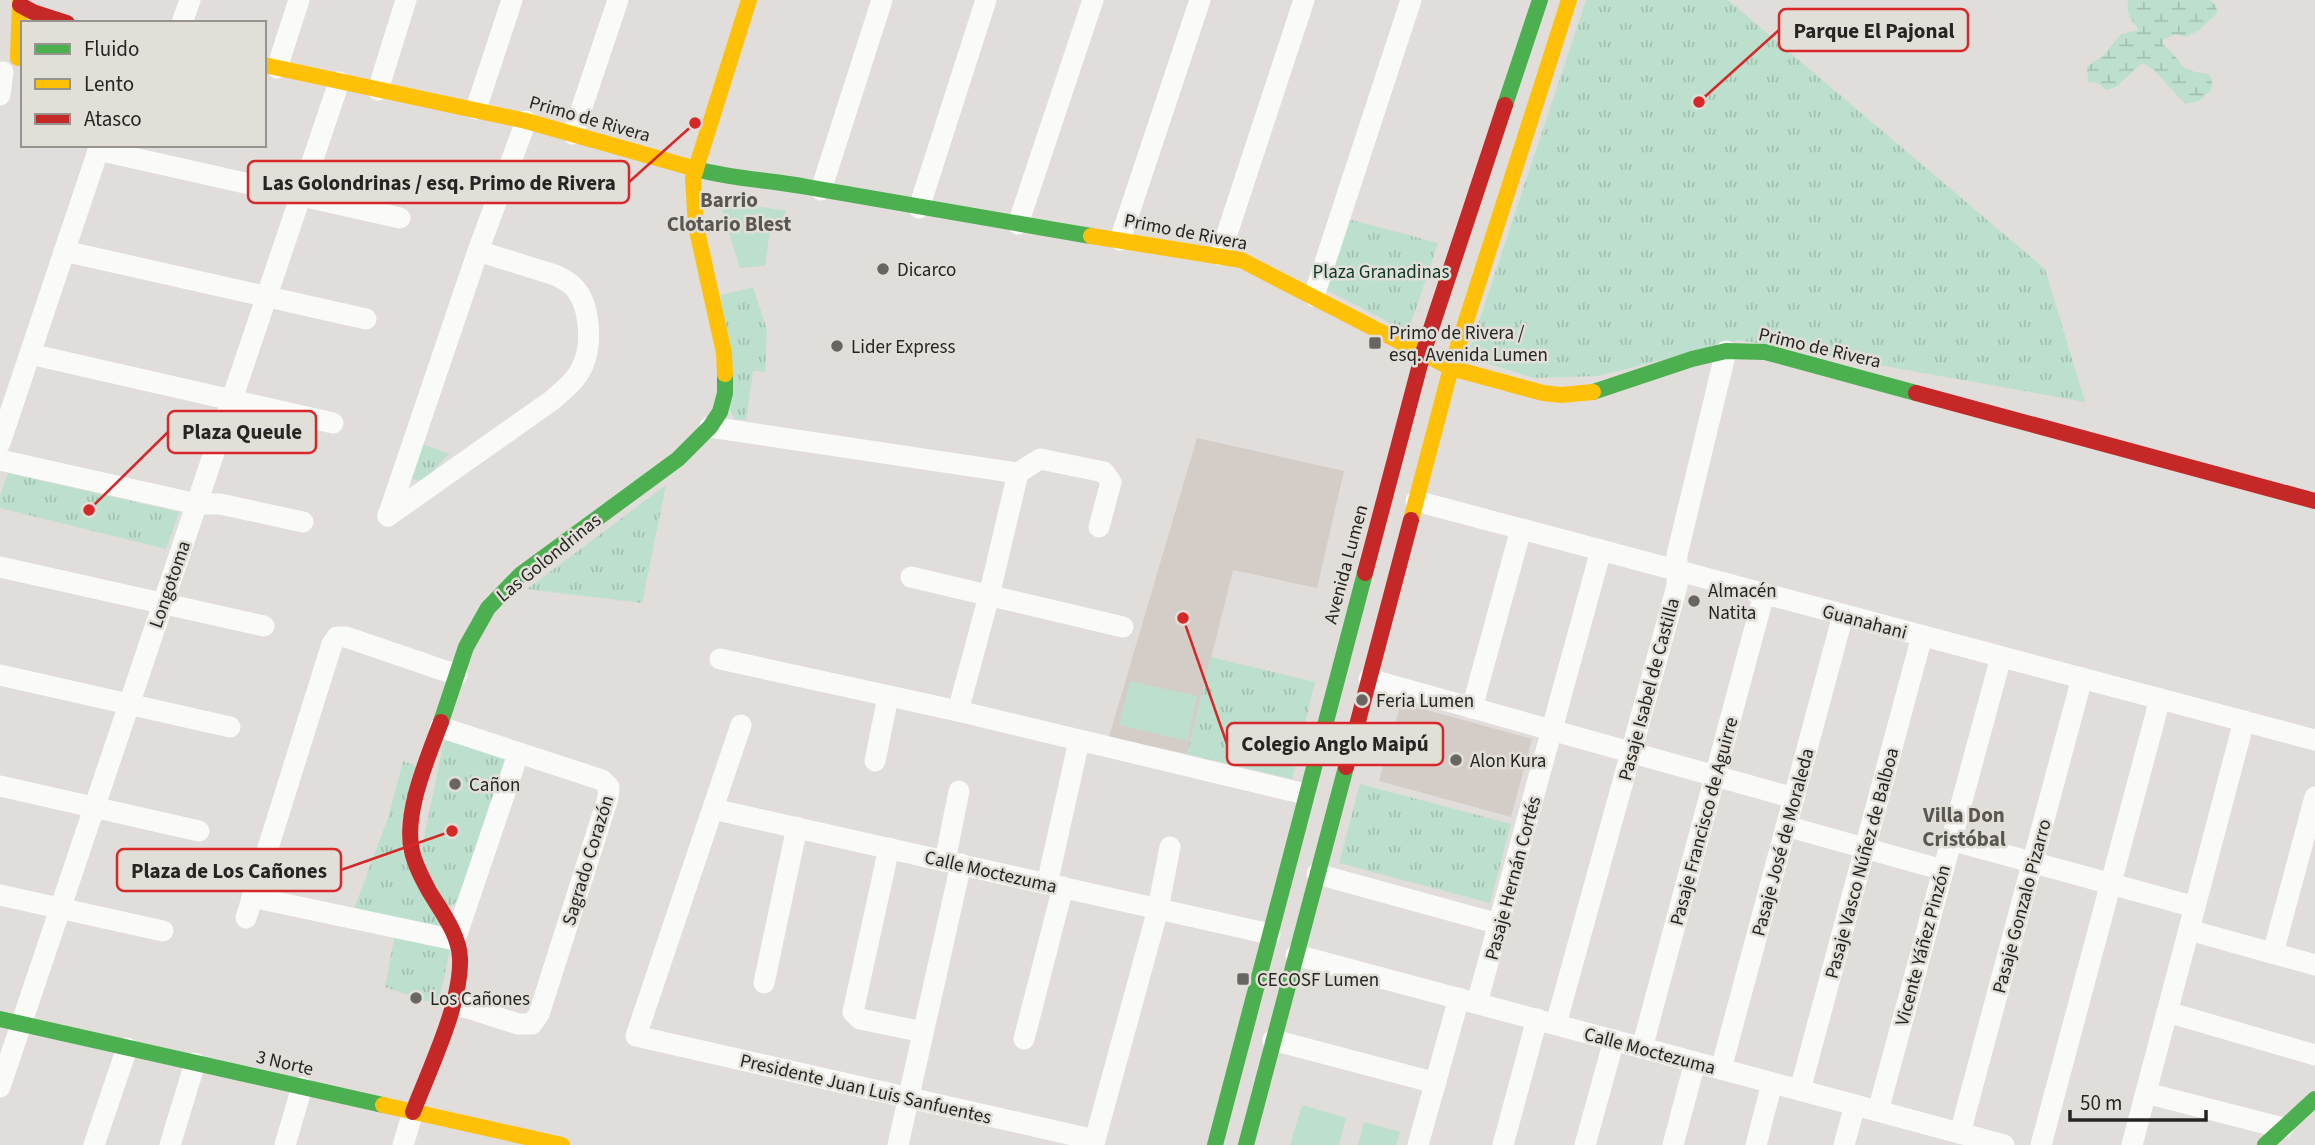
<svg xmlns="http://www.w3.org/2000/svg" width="2315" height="1145" font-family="'Source Sans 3',sans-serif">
<defs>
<pattern id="wetland-marsh" width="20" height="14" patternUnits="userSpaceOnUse" patternTransform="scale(1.75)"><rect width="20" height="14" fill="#bce0cd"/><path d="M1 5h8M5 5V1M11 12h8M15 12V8" fill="none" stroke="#a2c0b0"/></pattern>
<pattern id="park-tufts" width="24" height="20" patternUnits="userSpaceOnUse" patternTransform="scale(1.75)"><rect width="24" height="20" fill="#bce0cd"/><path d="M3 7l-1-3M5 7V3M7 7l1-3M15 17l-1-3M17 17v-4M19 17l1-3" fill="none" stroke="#a2c0b0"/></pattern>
</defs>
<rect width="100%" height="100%" fill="#e0ddda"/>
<g fill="#d4cdc7">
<polygon points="1197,438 1344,471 1317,588 1233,570 1187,754 1109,737"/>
<polygon points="1401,703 1532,739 1511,817 1379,781"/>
</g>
<g fill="#bce0cd">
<polygon points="731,202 786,211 784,224 771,223 765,266 740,268 722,210"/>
<polygon points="1130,681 1197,696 1187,741 1119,725"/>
<polygon points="1302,1105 1346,1118 1339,1145 1290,1145"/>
<polygon points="1364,1122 1400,1132 1396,1145 1358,1145"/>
</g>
<path fill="url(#wetland-marsh)" d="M2129,0H2210L2216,6L2217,13L2199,30L2186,37L2175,34L2163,40V45C2186,62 2175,71 2209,74L2212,80L2211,90L2199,101L2185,104L2153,69L2142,63L2116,87L2106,90L2098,83L2088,82L2087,67L2105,54L2121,34L2139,30C2132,21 2124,12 2129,0Z"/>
<g fill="url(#park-tufts)">
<polygon points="1586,0 1728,0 2045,269 2085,402 1739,340 1598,376 1534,378 1467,357"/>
<polygon points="1348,219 1438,243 1408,332 1325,289"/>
<polygon points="753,287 767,330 765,372 753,371 746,420 735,419 726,404 721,295"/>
<polygon points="420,443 449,454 423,482 410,478"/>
<polygon points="8,473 179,512 166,549 0,508 0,496"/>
<polygon points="666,485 642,603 527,589"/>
<polygon points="1211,657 1315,682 1292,779 1187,754"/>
<polygon points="444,740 513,757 457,901 447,910 421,853"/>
<polygon points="403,761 416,766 401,825 450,949 438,1005 385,987 398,918 354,909 388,818"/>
<polygon points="1360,784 1511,824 1490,903 1339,863"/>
</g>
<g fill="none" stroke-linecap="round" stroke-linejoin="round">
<g stroke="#fafaf9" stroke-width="21">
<polyline points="182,23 190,0"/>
<polyline points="277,68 299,0"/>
<polyline points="378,90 406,0"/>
<polyline points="0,95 3,72"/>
<polyline points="476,109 512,0"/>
<polyline points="573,134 618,0"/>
<polyline points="98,150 400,218"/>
<polyline points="821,190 882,0"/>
<polyline points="919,208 986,0"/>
<polyline points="1018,224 1093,0"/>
<polyline points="1120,240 1200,0"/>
<polyline points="64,251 366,319"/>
<polyline points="1220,255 1304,0"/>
<polyline points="1314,296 1411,0"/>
<polyline points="30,354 333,423"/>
<polyline points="710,427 1018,473 1040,459 1104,472 1111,482 1099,527"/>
<polyline points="0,443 100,145"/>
<polyline points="0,460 197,504 220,504 303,522"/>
<polyline points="1416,501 2315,740"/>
<path d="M388,516L551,401C563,391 577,380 583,365C592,345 590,308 577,291C572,283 563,279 555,275L478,251"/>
<polyline points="388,516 478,251 526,121"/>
<polyline points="0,567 264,626"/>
<polyline points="911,577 1123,627"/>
<polyline points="720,659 958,711 1305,794"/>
<polyline points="0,675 230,727"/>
<polyline points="1369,679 1794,798"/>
<polyline points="1472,708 1521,529"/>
<polyline points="958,711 989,596 1018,473"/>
<polyline points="741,725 636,1036 1095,1140 1158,909 1170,847"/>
<polyline points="440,727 602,780 609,787 608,798 539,1014 532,1024 518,1024 452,1003"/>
<polyline points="875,761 888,697"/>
<polyline points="0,786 199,831"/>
<polyline points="713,809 1270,934"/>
<polyline points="1786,826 1943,870"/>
<polyline points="1951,840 2195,907"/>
<polyline points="889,848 853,1012 860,1019 923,1032"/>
<polyline points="945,861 959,791"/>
<polyline points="1317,874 1499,924"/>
<polyline points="1047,884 1079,741"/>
<polyline points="0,895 163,931"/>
<polyline points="252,897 455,940 518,754"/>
<polyline points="246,918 332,644 337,637 346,637 457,675"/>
<polyline points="2189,930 2315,965"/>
<polyline points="2273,953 2315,797"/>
<polyline points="1296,955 2004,1145"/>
<polyline points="764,983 797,827"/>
<polyline points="1477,1003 1601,550"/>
<polyline points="2167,1012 2315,1055"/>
<polyline points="1556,1024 1677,586 1677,555 1726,351"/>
<polyline points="1024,1039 1063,887"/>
<polyline points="1273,1040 1436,1083"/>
<polyline points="1642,1048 1764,594"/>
<polyline points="1721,1069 1843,615"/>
<polyline points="0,1087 339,82"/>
<polyline points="1800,1090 1922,636"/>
<polyline points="2146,1093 2283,1128"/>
<polyline points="1878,1111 2001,657"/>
<polyline points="1960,1133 2082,678"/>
<polyline points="94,1145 127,1048"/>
<polyline points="170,1145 195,1063"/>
<polyline points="285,1145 302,1087"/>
<polyline points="403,1145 413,1112"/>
<polyline points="898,1145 961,864"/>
<polyline points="1418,1145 1459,998"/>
<polyline points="1503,1145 1537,1019"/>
<polyline points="1585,1145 1614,1040"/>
<polyline points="1673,1145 1695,1062"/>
<polyline points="1756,1145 1772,1083"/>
<polyline points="1844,1145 1855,1105"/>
<polyline points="2041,1145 2160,699"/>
<polyline points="2132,1145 2244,721"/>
</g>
<g stroke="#4caf50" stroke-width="16">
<polyline points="1505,105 1540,0"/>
<path d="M696,169C732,179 770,180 807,187C901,203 996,220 1091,236"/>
<polyline points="1593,392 1692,359 1726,351 1765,352 1916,393"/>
<polyline points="441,722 466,647 488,608 520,575 678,459 710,427 720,412 725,393 725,374"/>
<polyline points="0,1019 383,1105"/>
<polyline points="1215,1145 1365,573"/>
<polyline points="1246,1145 1346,767"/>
<polyline points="2265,1145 2315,1099"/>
</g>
<g stroke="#ffc107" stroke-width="16">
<polyline points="18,58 20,0"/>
<polyline points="264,65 526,121 696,169"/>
<polyline points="1091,236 1241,260 1451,368 1543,393 1561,395 1593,392"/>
<polyline points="725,374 724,353 696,226 693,178 749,0"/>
<polyline points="1411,520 1451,368 1569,0"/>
<polyline points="383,1105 562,1145"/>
</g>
<g stroke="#c62828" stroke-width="16">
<polyline points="20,5 33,12 67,23"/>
<polyline points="1916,393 2315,501"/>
<polyline points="1365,573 1423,353 1505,105"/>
<polyline points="1346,767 1411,520"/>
<path d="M413,1112C429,1070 462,1003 460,958C459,934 441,911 429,891C422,878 415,865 412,851C403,814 428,757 441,722"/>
</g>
</g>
<g fill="#686563" stroke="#e2ded8" stroke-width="2.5">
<circle cx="883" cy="269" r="7"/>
<rect x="1368" y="336" width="14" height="14" rx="3.5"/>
<circle cx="837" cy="346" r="7"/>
<circle cx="1694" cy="601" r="7"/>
<circle cx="1362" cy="700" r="7"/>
<circle cx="1456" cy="760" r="7"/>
<circle cx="455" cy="784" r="7"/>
<rect x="1236" y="972" width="14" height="14" rx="3.5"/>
<circle cx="416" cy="998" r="7"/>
</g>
<g text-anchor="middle" stroke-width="5" stroke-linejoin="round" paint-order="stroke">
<g font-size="19" fill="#272523" stroke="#e2ded8">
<text transform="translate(590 118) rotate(16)" y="7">Primo de Rivera</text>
<text transform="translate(1186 231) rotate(11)" y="7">Primo de Rivera</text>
<text transform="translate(1820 347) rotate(13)" y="7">Primo de Rivera</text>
<text transform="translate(548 557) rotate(-39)" y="7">Las Golondrinas</text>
<text transform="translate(1345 564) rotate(-75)" y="7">Avenida Lumen</text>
<text transform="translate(169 584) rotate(-71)" y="7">Longotoma</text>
<text transform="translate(1865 621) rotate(15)" y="7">Guanahani</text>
<text transform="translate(1648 689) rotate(-75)" y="7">Pasaje Isabel de Castilla</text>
<text transform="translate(1703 821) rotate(-75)" y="7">Pasaje Francisco de Aguirre</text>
<text transform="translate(1782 842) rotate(-75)" y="7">Pasaje José de Moraleda</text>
<text transform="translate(587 860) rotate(-73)" y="7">Sagrado Corazón</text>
<text transform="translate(1861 863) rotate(-75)" y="7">Pasaje Vasco Núñez de Balboa</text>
<text transform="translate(991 871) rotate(13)" y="7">Calle Moctezuma</text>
<text transform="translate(1512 878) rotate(-75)" y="7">Pasaje Hernán Cortés</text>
<text transform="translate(2021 906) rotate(-75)" y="7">Pasaje Gonzalo Pizarro</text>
<text transform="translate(1922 945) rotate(-75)" y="7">Vicente Yáñez Pinzón</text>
<text transform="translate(1650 1050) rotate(15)" y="7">Calle Moctezuma</text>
<text transform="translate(285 1062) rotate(13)" y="7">3 Norte</text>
<text transform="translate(866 1088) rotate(13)" y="7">Presidente Juan Luis Sanfuentes</text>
</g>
<g font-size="19" fill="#272523" stroke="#e2ded8" text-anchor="start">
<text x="897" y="276">Dicarco</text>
<text x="1389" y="339">Primo de Rivera /<tspan x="1389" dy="22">esq. Avenida Lumen</tspan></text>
<text x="851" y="353">Lider Express</text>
<text x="1708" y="597">Almacén<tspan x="1708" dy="22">Natita</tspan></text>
<text x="1376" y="707">Feria Lumen</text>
<text x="1470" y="767">Alon Kura</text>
<text x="469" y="791">Cañon</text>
<text x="1257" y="986">CECOSF Lumen</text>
<text x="430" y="1005">Los Cañones</text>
</g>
<g font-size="19" fill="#0b3726" stroke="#e2ded8">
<text x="1381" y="278">Plaza Granadinas</text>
</g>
<g font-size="21" font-weight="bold" fill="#5a5651" stroke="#e2ded8">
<text x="729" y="207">Barrio<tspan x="729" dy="24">Clotario Blest</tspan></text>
<text x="1964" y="822">Villa Don<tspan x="1964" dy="24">Cristóbal</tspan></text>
</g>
</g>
<path fill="none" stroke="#d62828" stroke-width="2.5" d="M1699 102L1779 30M695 123L629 182M89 510L168 432M1183 618L1227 744M452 831L341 870"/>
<g fill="#d62828" stroke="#e2ded8" stroke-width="2.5">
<circle cx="1699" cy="102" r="7"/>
<circle cx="695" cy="123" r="7"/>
<circle cx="89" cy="510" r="7"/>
<circle cx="1183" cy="618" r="7"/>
<circle cx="452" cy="831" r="7"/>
</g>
<g fill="#e2ded8" stroke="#d62828" stroke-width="2.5">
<rect x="1779" y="9" width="189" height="42" rx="7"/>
<rect x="248" y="161" width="381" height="42" rx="7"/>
<rect x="168" y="411" width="148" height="42" rx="7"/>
<rect x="1227" y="723" width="216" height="42" rx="7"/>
<rect x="117" y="849" width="224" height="42" rx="7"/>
</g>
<g font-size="21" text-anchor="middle" font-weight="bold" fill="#272523">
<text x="1874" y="38">Parque El Pajonal</text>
<text x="439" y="190">Las Golondrinas / esq. Primo de Rivera</text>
<text x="242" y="439">Plaza Queule</text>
<text x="1335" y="751">Colegio Anglo Maipú</text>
<text x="229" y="878">Plaza de Los Cañones</text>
</g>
<rect x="21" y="21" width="245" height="126" fill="#e2ded8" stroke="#979490" stroke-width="2"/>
<rect x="35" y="44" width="35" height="10" fill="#4caf50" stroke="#979490" stroke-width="2"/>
<text x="84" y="56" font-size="21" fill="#272523">Fluido</text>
<rect x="35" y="79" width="35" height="10" fill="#ffc107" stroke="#979490" stroke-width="2"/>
<text x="84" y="91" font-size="21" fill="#272523">Lento</text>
<rect x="35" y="114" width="35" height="10" fill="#c62828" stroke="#979490" stroke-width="2"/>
<text x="84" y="126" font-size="21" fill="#272523">Atasco</text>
<path d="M2070 1110v10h136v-10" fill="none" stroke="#272523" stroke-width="3.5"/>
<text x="2080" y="1110" font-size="21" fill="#272523" stroke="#e2ded8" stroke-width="5" paint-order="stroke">50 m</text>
</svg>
